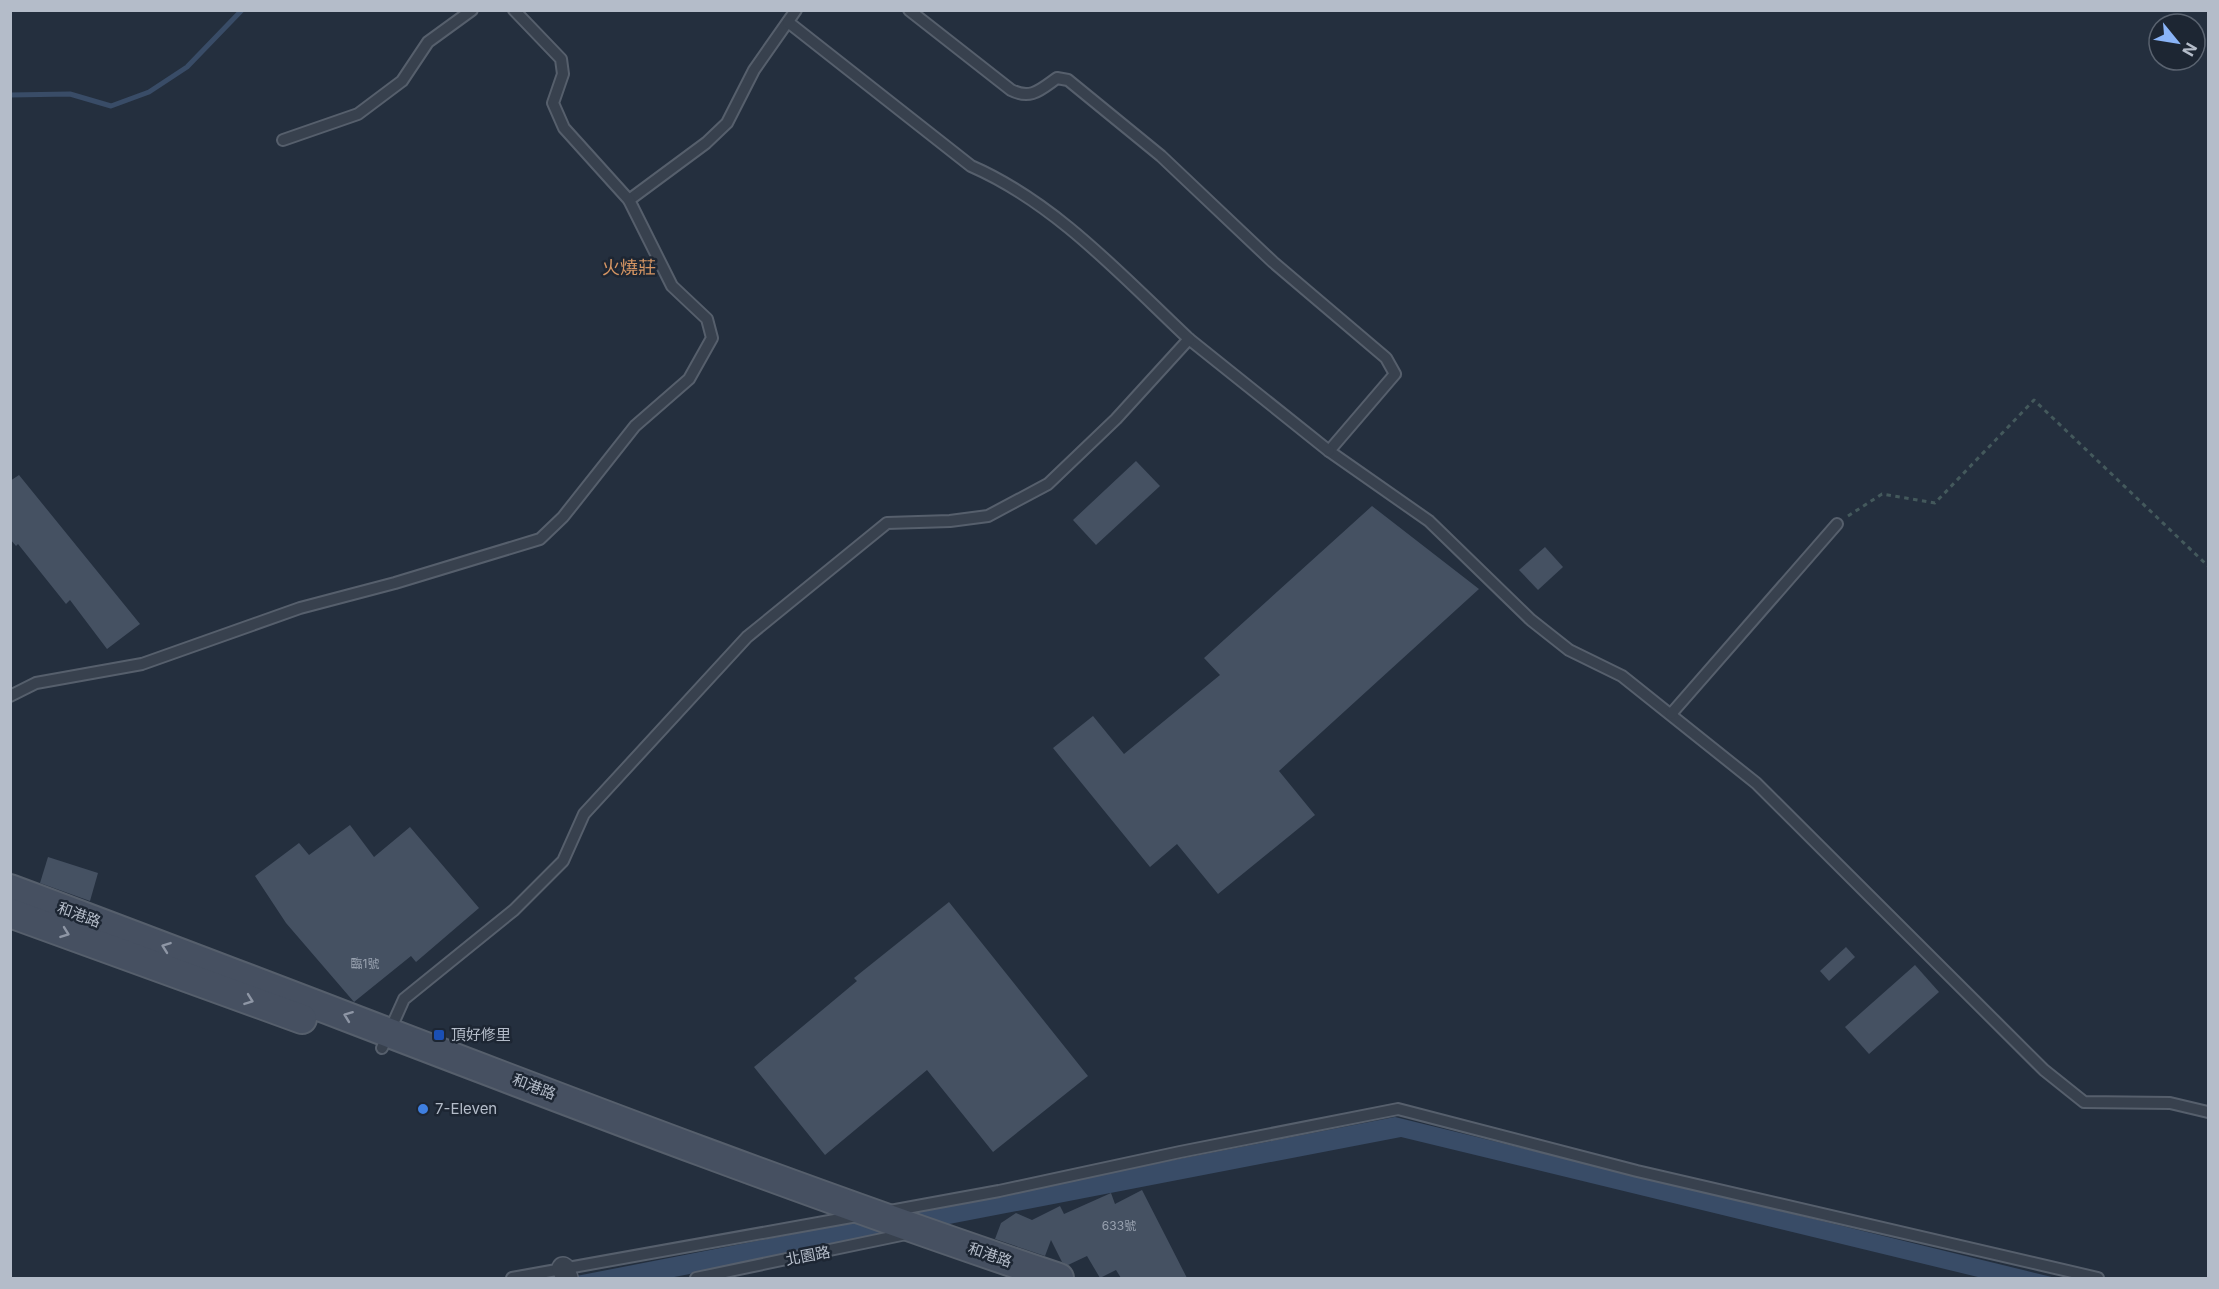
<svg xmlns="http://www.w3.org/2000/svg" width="2219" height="1289" font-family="Inter,'Noto Sans TC',sans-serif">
<rect width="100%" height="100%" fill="#242f3e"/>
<polygon fill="#394c67" points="1395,1117 2056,1278 1982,1278 1401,1137 669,1278 566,1278"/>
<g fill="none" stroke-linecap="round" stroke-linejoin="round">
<polyline stroke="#394c67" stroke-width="5" points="10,95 70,94 111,106 149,92 187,67 242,10"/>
</g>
<g fill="#455162">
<polygon points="1136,461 1160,486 1096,545 1073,520"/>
<polygon points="19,475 140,624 107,649 70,600 66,604 18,544 16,546 10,539 10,481"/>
<polygon points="1372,506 1479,589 1279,771 1315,815 1218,894 1177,844 1150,867 1053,748 1093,716 1124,754 1220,675 1204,658"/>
<polygon points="1545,547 1563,567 1538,590 1519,570"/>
<polygon points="350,825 374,857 410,827 479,908 416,962 411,956 354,1002 286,923 255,876 299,843 309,855"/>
<polygon points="48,857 98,873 90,901 40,883"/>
<polygon points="949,902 1088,1076 993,1152 927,1070 825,1155 754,1067 857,981 854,978"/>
<polygon points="1846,947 1855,957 1829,981 1820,971"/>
<polygon points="1915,965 1939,992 1869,1054 1845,1027"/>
<polygon points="1142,1190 1187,1278 1121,1278 1116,1270 1100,1278 1087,1256 1068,1265 1062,1262 1051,1240 1045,1256 995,1239 1001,1223 1016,1213 1032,1220 1060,1206 1064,1214 1111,1193 1115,1204"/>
</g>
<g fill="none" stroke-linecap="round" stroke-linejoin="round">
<defs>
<g id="lane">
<path d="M909,10L1011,90C1031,100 1040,90 1057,78L1068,80L1161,156L1273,262L1386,358L1395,374L1329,451L1429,521L1531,620L1569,650L1622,676L1756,783L2044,1070L2084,1102L2170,1103L2208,1112"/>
<polyline points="283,140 358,114 402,81 428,42 472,10"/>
<polyline points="629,200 706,143 727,123 754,70 796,10"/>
<polyline points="1189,339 1329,451"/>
<polyline points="10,696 36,683 142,664 300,608 395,583 540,539 563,517 635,426 689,379 712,338 707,319 672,286 629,200 564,128 553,103 563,74 561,59 514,10"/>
<polyline points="1671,714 1837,524"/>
<path d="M382,1048L404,999L514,910L563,861L584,814L747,637L887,523L950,521L988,516L1048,484L1116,419L1189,339C1122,276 1056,203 971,166L788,22"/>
<polyline points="890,1211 999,1191 1180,1152 1398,1109 1637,1171 2098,1278"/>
<polyline points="512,1278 857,1216"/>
<polyline points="696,1278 911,1233"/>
</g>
<polyline id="street" points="563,1268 567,1278"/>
<g id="secondary">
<path d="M10,889C360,1019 706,1160 1059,1278"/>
<polyline points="10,913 302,1019"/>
</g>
</defs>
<use href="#lane" stroke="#565f6c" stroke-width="14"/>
<use href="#street" stroke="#565f6c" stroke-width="24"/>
<use href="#secondary" stroke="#565f6c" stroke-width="32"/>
<polyline stroke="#44595c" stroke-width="3" stroke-dasharray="4.5 4.5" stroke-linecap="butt" points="1848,516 1882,494 1935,503 2034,400 2208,566"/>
<use href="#lane" stroke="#38414e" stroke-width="10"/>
<use href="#street" stroke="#38414e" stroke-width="21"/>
<use href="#secondary" stroke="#465061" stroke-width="28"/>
</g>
<defs><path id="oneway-chevron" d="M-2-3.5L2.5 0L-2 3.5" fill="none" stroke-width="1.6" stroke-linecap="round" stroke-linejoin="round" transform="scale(1.5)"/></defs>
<g stroke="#8e96a5">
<use href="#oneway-chevron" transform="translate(65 933) rotate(20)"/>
<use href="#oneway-chevron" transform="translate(166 947) rotate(-160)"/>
<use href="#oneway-chevron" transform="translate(249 1000) rotate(20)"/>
<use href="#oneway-chevron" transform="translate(348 1016) rotate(-159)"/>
</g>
<rect fill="#1a4fb4" stroke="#1d2633" stroke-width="2" x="433" y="1029" width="12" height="12" rx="3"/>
<circle fill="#3f7fe0" stroke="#1d2633" stroke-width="2" cx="423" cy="1109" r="6"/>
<g text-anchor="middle" stroke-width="5" stroke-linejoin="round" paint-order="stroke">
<g font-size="12" fill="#98a1af">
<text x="365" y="968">臨1號</text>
<text x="1119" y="1230">633號</text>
</g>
<g font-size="15" fill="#b4bcc9" stroke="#1d2633">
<text transform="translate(79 915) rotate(20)" y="5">和港路</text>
<text transform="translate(534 1087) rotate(21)" y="5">和港路</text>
<text transform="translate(990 1255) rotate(19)" y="5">和港路</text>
<text transform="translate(808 1256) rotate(-11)" y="5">北園路</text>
</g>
<g font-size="15" fill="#b4bcc9" stroke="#1d2633" text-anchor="start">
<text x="451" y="1040">頂好修里</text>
<text x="435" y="1114">7-Eleven</text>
</g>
<g font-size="18" fill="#d59563" stroke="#1d2633">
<text x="629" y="274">火燒莊</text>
</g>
</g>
<rect width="2219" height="1289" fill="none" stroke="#b4bcc9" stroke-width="24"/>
<g transform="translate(2177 42) rotate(120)"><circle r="28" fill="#1d2633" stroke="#59626f" stroke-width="1.5"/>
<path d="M0-4.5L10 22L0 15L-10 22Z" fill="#8ab4f8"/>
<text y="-9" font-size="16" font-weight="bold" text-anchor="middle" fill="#b4bcc9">N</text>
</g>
</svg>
